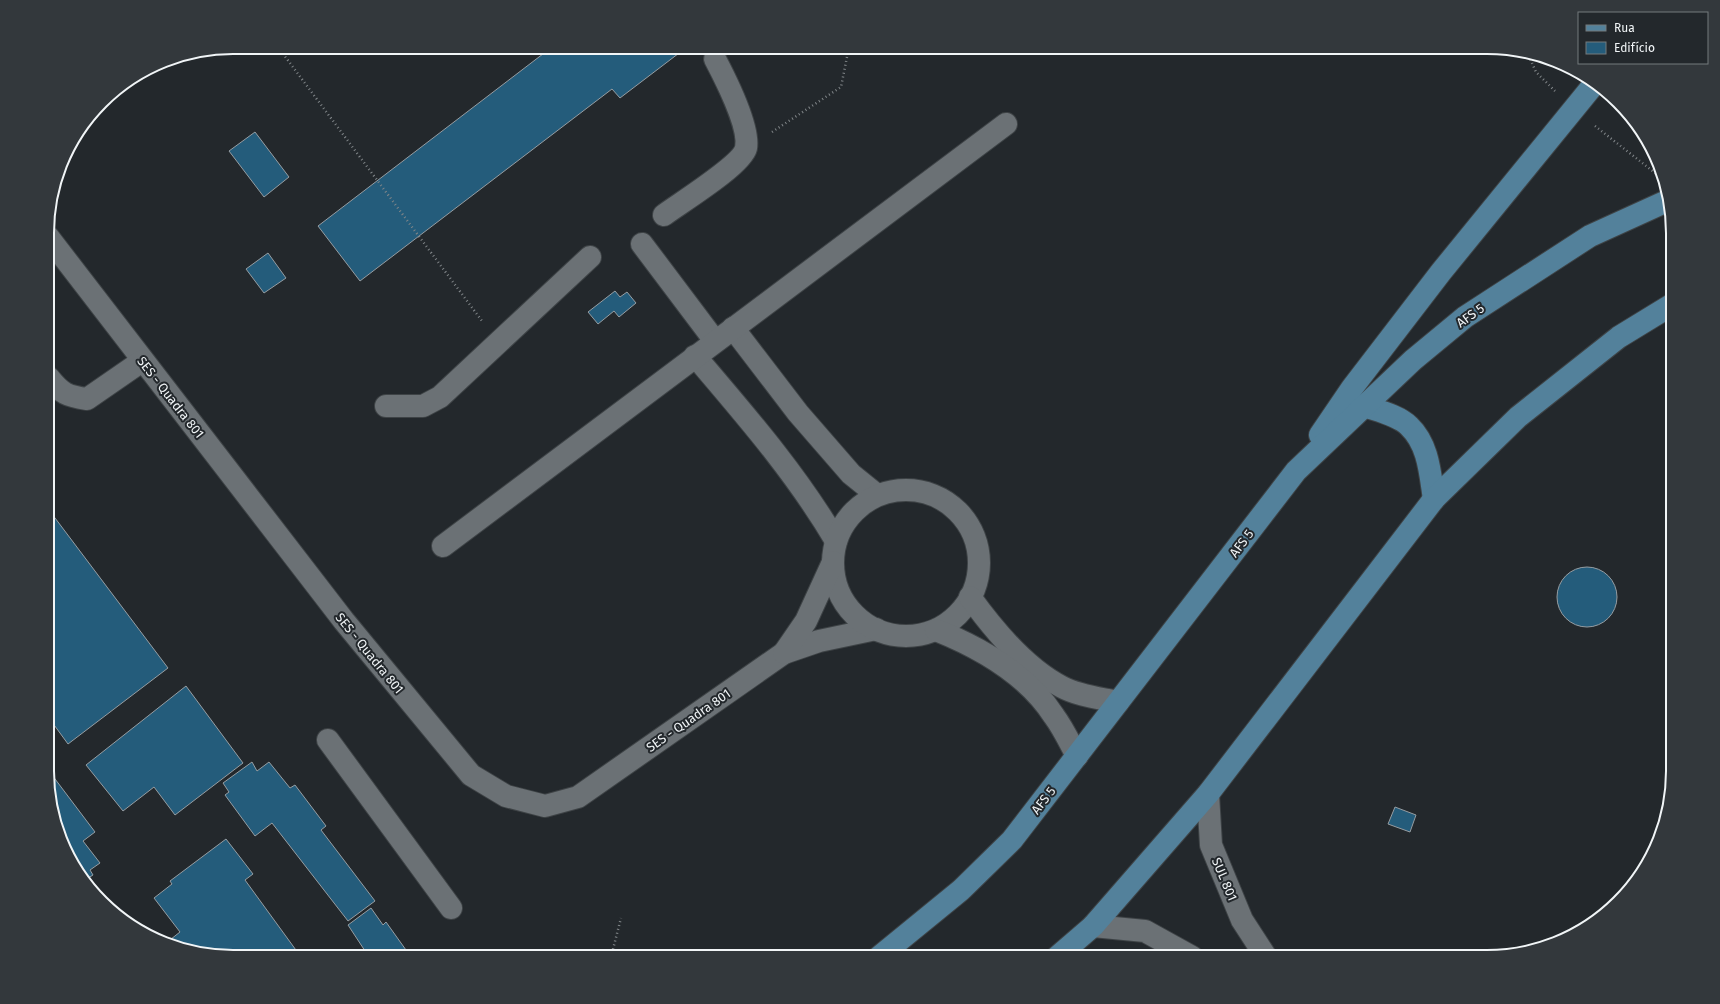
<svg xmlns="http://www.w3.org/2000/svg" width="1720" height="1004" font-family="'Fira Sans',sans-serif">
<rect width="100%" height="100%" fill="#23282c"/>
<g fill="#245c7b" stroke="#969da2">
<polygon points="552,47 687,47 620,98 612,89 360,281 318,226"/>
<polygon points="255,132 289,177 264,197 229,151"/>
<polygon points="268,253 286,278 264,293 246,269"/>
<polygon points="615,291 620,297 627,292 636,303 619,317 614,311 598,324 588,312"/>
<polygon points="49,510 168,668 68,744 49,718"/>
<circle cx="1587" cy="597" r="30"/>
<polygon points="186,686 243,763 175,815 154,787 123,811 86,765"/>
<polygon points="252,762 257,771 269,762 290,788 295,785 326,826 321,830 375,901 348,921 272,823 255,836 225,795 229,792 223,783"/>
<polygon points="49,771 95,832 83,841 100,863 90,870 93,875 85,880 78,874 49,795"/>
<polygon points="1395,807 1416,815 1410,832 1388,824"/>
<polygon points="226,839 253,874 245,880 301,957 233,957 185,951 166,943 180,932 154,898 172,884 170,881"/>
<polygon points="371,908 383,925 386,922 411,957 369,957 348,925"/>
</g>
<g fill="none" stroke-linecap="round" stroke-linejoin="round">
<defs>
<g id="minor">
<path d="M664,215C680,203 742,165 746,148C750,127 725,78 715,59"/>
<polyline points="49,238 344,621 471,775 506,796 545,806 578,797 784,653 819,641 876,629"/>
<polyline points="642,244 715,341"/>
<polyline points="733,328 798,413 851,474 877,495"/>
<path d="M695,356C746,416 796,473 836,541"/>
<path d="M49,378C62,394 67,396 87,399L142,361"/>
<polyline points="386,406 423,406 440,397 590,257"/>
<circle cx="906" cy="563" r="73"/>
<polyline points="443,546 1006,124"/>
<path d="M970,597C993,629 1027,669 1062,687C1079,696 1100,698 1118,702"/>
<path d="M936,630C981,648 1027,674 1054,716C1063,728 1070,743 1077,756"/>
<polyline points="784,653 806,621 833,562"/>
<polyline points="328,740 451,908"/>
<polyline points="1208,794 1211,845 1242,920 1266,957"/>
<polyline points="1093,926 1145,931 1192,957"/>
</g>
<g id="major">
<path d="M1364,406C1378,411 1398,415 1409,426C1429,445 1430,474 1434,499"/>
<polyline points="1320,435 1352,388 1441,272 1595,83"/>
<polyline points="879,957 961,890 1012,840 1296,471 1413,360 1465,317 1590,236 1667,201"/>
<polyline points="1057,957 1093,926 1208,794 1434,499 1518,417 1619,337 1673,304"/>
</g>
</defs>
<use href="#minor" stroke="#3e4346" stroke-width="24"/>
<use href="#major" stroke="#3e4346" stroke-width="24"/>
<g stroke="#818689" stroke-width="2.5" stroke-dasharray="1 3" stroke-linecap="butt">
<polyline points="278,47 482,321"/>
<polyline points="1527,52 1536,72 1555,91"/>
<polyline points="1595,126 1659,176"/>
<polyline points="772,132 841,87 849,47"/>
<polyline points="611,957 621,918"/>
</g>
<use href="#minor" stroke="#6b7175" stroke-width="22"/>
<use href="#major" stroke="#53819b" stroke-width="22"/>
</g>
<g text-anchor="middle" stroke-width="4" stroke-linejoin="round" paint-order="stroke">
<g font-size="13" fill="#f1f5f7" stroke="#23282c">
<text transform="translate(1470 315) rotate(-36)" y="5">AFS 5</text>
<text transform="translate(171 397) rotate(52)" y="5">SES - Quadra 801</text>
<text transform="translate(1241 543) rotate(-53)" y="5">AFS 5</text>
<text transform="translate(370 653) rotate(51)" y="5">SES - Quadra 801</text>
<text transform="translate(688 720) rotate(-35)" y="5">SES - Quadra 801</text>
<text transform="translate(1043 800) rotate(-52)" y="5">AFS 5</text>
<text transform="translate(1225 879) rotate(67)" y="5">SUL 801</text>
</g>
</g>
<path d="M0 0H1720V1004H0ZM233 54H1487A179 179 0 0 1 1666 233V771A179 179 0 0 1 1487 950H233A179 179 0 0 1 54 771V233A179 179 0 0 1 233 54Z" fill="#33383c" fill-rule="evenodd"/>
<path fill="none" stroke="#f1f5f7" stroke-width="2" d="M233 54H1487A179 179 0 0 1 1666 233V771A179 179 0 0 1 1487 950H233A179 179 0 0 1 54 771V233A179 179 0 0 1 233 54Z"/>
<rect x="1578" y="12" width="130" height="52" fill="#23282c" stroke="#757a7d"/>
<rect x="1586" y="25" width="20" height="6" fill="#53819b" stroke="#757a7d"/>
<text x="1614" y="32" font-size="12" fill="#f1f5f7">Rua</text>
<rect x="1586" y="42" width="20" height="12" fill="#245c7b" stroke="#757a7d"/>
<text x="1614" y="52" font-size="12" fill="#f1f5f7">Edifício</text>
</svg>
